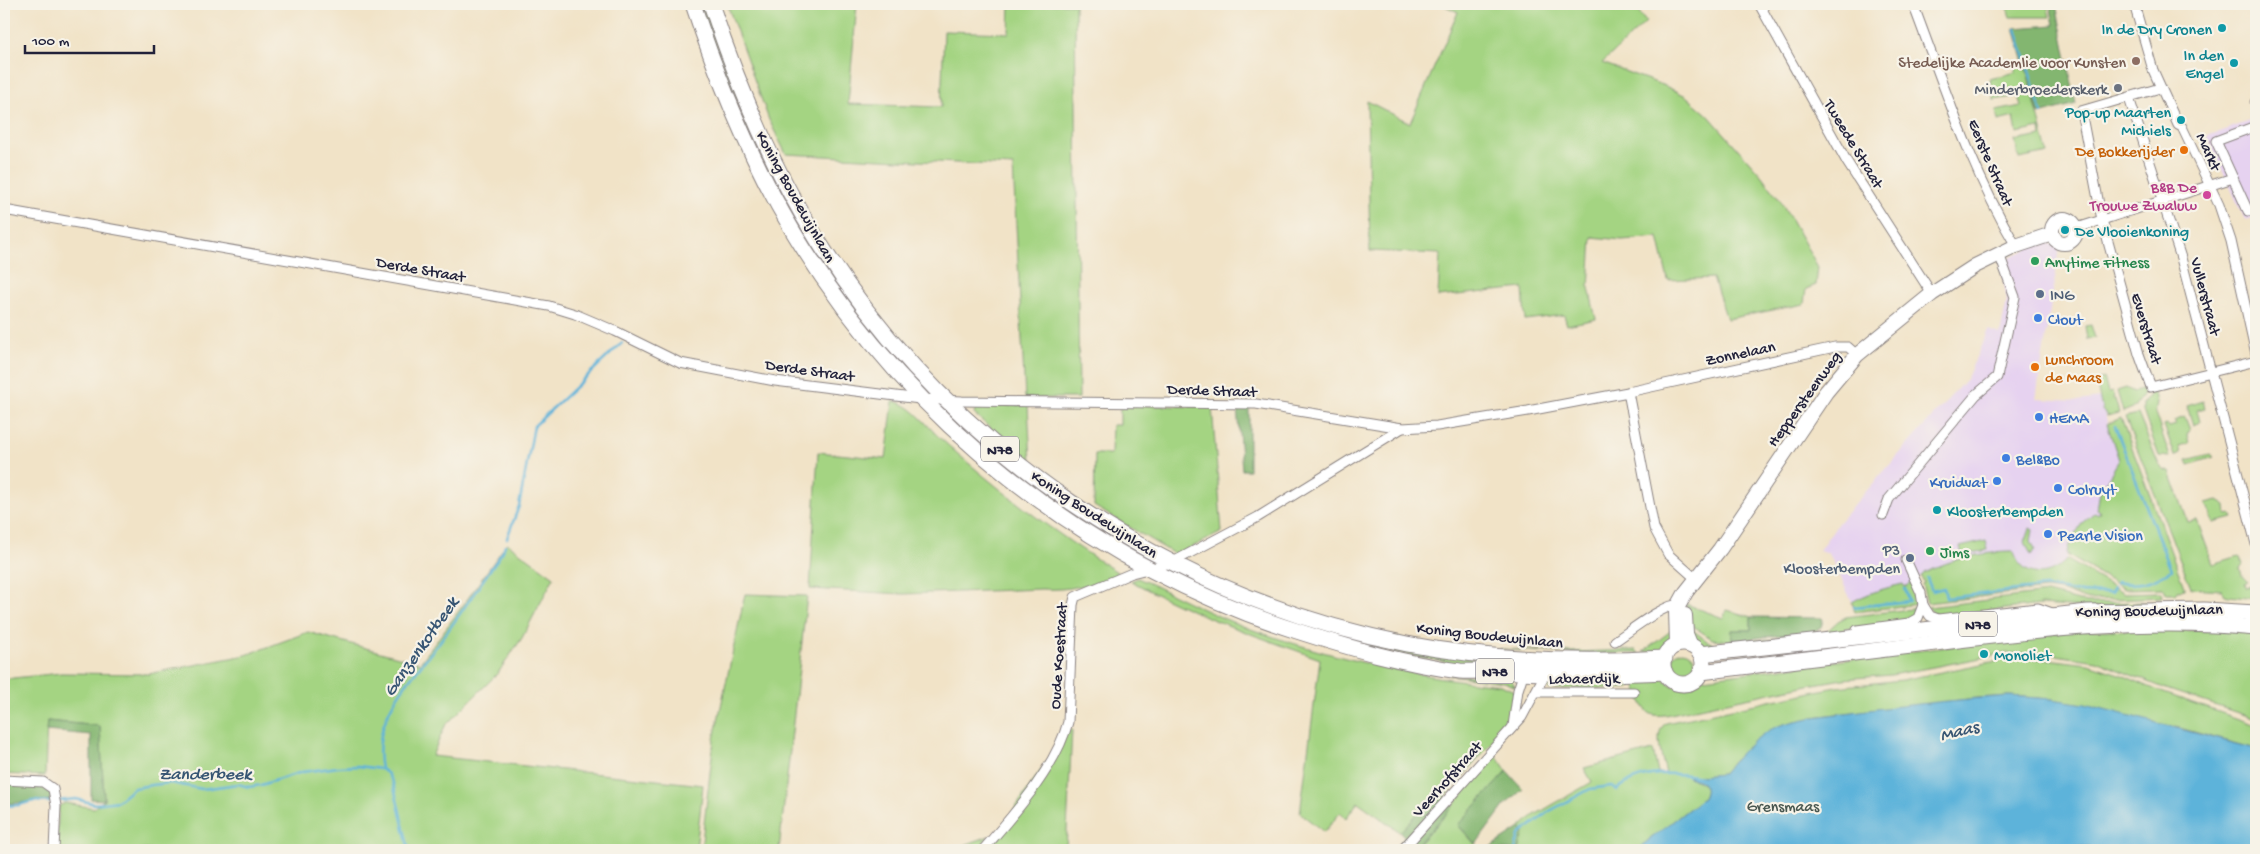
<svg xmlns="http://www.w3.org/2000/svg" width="2260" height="854" font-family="'Gochi Hand',sans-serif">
<rect width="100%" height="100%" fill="#f7f3e8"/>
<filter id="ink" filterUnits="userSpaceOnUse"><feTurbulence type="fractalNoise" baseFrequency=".02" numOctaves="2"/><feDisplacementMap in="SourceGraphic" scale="10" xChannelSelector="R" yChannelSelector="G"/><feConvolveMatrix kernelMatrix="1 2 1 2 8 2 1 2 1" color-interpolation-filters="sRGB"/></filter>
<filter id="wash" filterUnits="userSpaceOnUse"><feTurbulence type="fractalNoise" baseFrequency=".0096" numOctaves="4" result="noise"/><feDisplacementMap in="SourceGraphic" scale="20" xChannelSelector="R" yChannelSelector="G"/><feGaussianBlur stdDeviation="1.12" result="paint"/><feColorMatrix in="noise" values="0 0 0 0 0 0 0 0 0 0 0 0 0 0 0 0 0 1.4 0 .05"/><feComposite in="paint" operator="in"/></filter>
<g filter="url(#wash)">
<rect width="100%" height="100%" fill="#f1e3c7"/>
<g fill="#e6d2f0">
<polygon points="2256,119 2256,217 2245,220 2207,136"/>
<polygon points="2048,239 2050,244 2060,246 2036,399 2079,401 2100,398 2119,460 2100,492 2098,505 2100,511 2098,514 2082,523 2068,547 2066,559 2057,569 2049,573 2039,574 2026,570 2019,564 2014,552 1991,553 1957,560 1925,573 1905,587 1864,596 1852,602 1829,553 1819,550 1838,523 1967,378 1988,330 2000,334 2007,300 2000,262"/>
</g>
<g fill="#a4d482" stroke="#637b5e">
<polygon points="698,4 706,4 775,172 927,389 926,391 884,351 810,251 748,133"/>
<polygon points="727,4 857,4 848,104 941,107 944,31 1009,33 1010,4 1075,4 1079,398 1025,398 1013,166 786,154 769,120"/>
<polygon points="1441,4 1634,4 1633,5 1646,22 1602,63 1665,86 1686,96 1708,115 1761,175 1780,200 1818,267 1816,285 1806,289 1804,304 1727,319 1713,278 1668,280 1658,237 1622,240 1592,237 1589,288 1596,319 1567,325 1564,315 1525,320 1523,288 1438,297 1440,254 1370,251 1367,101 1410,123 1458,12"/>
<polygon points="2006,4 2047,4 2050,17 2010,17"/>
<polygon points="2025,65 2048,153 2019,159 2015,141 2041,136 2040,128 2017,133 2014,117 1998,121 1996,111 2021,106 2018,96 1994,100 1990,79 2016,72 2015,68"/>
<polygon points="2091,325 2095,338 2087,340 2085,326"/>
<polygon points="2104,378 2108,393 2112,392 2114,397 2112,399 2115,399 2119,413 2107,416 2102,410 2096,380"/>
<polygon points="2126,388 2134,392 2146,389 2135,407 2123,412 2117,391"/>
<polygon points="2152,392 2155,394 2157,402 2155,413 2170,457 2159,456 2143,411 2143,404"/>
<path d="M893,401C912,404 926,425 940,438C995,488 1054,533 1117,572L1116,577C1091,584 1069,591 1042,589L903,594L810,589L818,452L886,459Z"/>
<polygon points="2203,401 2205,408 2197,410 2200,422 2193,425 2187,406"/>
<polygon points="1028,405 1031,463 974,414 975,410 981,407"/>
<polygon points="1120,405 1212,407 1222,532 1176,555 1094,506 1095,454 1111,454 1112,425 1120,425"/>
<polygon points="944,406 1150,559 1151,561 1146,563 1002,467 941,408"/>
<polygon points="2138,414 2159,465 2164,470 2170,472 2188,522 2197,520 2213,564 2239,556 2243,564 2240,568 2242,576 2248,582 2245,583 2246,587 2255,586 2256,599 2229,596 2225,595 2222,590 2191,588 2125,417"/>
<polygon points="2185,417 2190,430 2187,435 2189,443 2179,446 2181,453 2175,456 2164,425 2167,424 2169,427 2176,425 2174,421"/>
<polygon points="2121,418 2184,587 2184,589 2178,590 2176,593 2165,593 2163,588 2125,589 2067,555 2068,547 2082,523 2095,512 2098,514 2100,511 2097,509 2100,492 2119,460 2107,424"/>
<polygon points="2210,454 2214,457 2189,465 2187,460"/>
<polygon points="2218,500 2226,505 2227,515 2231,514 2233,518 2214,523 2206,503"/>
<polygon points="2030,528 2033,530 2031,541 2035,549 2031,555 2025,542"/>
<polygon points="1986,541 1988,550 1962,555 1960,547"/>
<polygon points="507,543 554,577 522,638 498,673 445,726 432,756 703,785 696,850 56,850 59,806 65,803 94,808 104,800 100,726 47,721 45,776 4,774 4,679 61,673 148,674 246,655 308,632 420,663 464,604"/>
<path d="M2014,552C2020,578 2051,581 2066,559L2124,593L2161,592L2162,597L2089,600L2060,591L2046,589L1927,603L1922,584L1924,583L1921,576L1925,573C1953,558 1982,552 2014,552Z"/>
<polygon points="1172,568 1209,586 1467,657 1519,669 1452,663 1381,650 1237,606 1169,570"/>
<path d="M1138,578C1173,594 1208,613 1245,627C1327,657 1414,677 1501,685L1514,691C1510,727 1501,732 1478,759L1474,756L1400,832L1358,802L1346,818L1340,813L1324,832L1300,813L1320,659C1256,636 1191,614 1131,581Z"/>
<path d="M1910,583L1916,591L1918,604L1855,612L1852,602C1868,593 1885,588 1903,584L1905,587Z"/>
<polygon points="2047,593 2087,603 2181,602 2227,604 2083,608 2041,605 1944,616 1934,614 1928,607"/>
<polygon points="745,594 807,596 779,850 701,850 714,739"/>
<polygon points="1686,604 1723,618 1727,610 1751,617 1751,630 1732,630 1732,641 1712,639 1690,624 1687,617"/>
<polygon points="1918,608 1914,617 1907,621 1844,629 1832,633 1704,649 1695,643 1690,628 1707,641 1716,645 1824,634 1838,621 1846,617"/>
<polygon points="1672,630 1671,642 1661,651 1643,652"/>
<path d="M2082,630L2256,631V719L2169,690L2096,661L2049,654L2007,653L1891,675L1843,679L1808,685L1666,715C1663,715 1658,716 1654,715C1642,713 1635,687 1635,676L1663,679L1673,686L1685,688L1694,685L1703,678Z"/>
<polygon points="1500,649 1570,652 1636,650 1639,653 1581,654"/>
<circle cx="1683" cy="663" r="12"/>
<path d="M2006,659H2047L2088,664L2122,675L2161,692L2256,725V749L2176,727L2052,699L2009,696L1977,698L1812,717L1798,722L1733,761L1723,774L1690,777L1704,785L1706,789L1703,798L1636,850H1519L1524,833L1520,828L1533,816L1592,782L1584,768L1653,750L1658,773L1666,774C1663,759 1652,733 1666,723L1836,687L1902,680Z"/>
<polygon points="1449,675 1509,677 1516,687 1505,682"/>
<polygon points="1630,677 1631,685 1629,688 1549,689 1547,684 1549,680"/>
<polygon points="1069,729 1072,730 1066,850 1002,850 992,842"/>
<polygon points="1496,755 1507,771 1458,825 1480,850 1412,850 1436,826"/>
<polygon points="989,836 977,850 951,850"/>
<polygon points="2027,846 2089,847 2104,850 2007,850"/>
</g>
<g fill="#83b670" stroke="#526c56">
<polygon points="2050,4 2056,4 2076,104 2039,114 2014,28 2054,25"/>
<polygon points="1237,407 1249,408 1249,470 1242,470"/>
<polygon points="1751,617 1822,618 1823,620 1821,627 1815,631 1732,641 1732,630 1751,630"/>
<polygon points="47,721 100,726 104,800 91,799 91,735 46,731"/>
<polygon points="1474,755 1478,759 1444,798 1453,807 1412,850 1392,850 1405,837 1400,832"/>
<polygon points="1507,771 1523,789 1505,805 1476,844 1458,825"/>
<path d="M4,784C23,784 45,779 53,800L4,804Z"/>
<polygon points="1520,828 1524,833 1519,850 1487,850"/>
</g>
<path fill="#5db3da" stroke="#406a8a" d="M2009,696L2052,699L2085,704L2256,749V850H2104C2071,843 2035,844 2002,850H1636L1703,798C1710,784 1700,780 1688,777L1723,774C1738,755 1758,733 1781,725C1809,716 1839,714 1868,710C1915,704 1962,699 2009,696Z"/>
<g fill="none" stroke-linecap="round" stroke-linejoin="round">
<g stroke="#5db3da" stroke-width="2.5">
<polyline points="2016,29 2042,113"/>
<path d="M2115,426L2171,570C2154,581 2138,587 2117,582L2116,584"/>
<polyline points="507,538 519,506 534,426 622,343"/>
<polyline points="1927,578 1932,591 1944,588 1946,598 2045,587 2074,592 2111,593 2114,587"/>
<polyline points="1854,607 1909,601 1905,589"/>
<path d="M381,769C370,714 414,677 444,636C464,609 483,580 503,551L505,545"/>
<polyline points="4,806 19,805 33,801 49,802 76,799 95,804 118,801 134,788 151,785 171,783 202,789 238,784 249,787 261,785 302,772 338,767 358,766 381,769 387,773 393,783 409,850"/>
<path d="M1515,850L1519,835L1548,812L1590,789L1611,786L1617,790C1639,770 1673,772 1701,777"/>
</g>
</g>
</g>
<g filter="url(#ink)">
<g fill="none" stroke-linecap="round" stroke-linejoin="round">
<defs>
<g id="street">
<polyline points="1759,4 1847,162 1932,294"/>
<path d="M1913,4C1944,86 1971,170 2016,246"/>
<polyline points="2134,4 2153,70 2178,125 2182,127 2219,205 2231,241 2256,354"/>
<polyline points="2160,88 2081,111 2102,220 2139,354 2151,387 2256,361"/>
<polyline points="2129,98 2181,258 2256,544"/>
<polyline points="2255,102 2256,106"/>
<polyline points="2256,126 2216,141 2248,211 2256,209"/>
<polyline points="4,210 549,306 575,314 615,331 680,363 775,381 920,399 962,401 1256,404 1402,428 1437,426 1528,411 1628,392 1835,347 1848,347 1857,355"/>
<polyline points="2077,228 2233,178"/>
<polyline points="1628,392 1654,528 1668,554 1696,579"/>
<polyline points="1883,515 1889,499 1976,395 1997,377 2015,297 1999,254"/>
<polyline points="1906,560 1921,593 1923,605"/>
<polyline points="1857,630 1909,623 1918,618 1923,605 1930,616 1938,619 2038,608 2055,614"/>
<path d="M1615,641C1630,631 1665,603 1681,604"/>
<polyline points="1536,692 1634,692"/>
<polyline points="1513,726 1518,690 1525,668"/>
<polyline points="4,780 43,782 53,789 56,806 54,850"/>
<path d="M983,850C1013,815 1056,768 1068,722L1073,605L1075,597L1132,573L1171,563L1258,517L1402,428"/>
<polyline points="1402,850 1522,717 1545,674"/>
</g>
<g id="secondary">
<circle cx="2064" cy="231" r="12"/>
<polyline points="1685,615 1686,634 1691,646"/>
<polyline points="1677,645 1676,610 1686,592 1720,549 1826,392 1857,355 1932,294 1975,266 2016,246 2052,234"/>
</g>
<g id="primary">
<path d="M693,4C719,83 751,161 794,233C908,422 1088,564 1297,631C1350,648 1405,664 1460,671C1472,672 1485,670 1498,671C1554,674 1609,675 1665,672"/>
<path d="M711,4C738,85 771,166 817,239C948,448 1165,596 1407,644C1491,660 1580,663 1665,658"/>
<circle cx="1683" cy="664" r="20"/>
<polyline points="1700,654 2088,612 2204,610 2256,613"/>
<path d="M1701,672C1777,663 1852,653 1927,644C2036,630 2146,617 2256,628"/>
</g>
</defs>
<use href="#street" stroke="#8a8281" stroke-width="11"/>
<use href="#secondary" stroke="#8a8281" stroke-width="16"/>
<use href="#primary" stroke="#8a8281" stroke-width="17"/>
<use href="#street" stroke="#fff" stroke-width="9"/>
<use href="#secondary" stroke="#fff" stroke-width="14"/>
<use href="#primary" stroke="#fff" stroke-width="15"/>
</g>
</g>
<g fill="#0f9aa8" stroke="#f7f3e8" stroke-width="2">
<circle cx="2222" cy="28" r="5"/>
<circle cx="2234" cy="63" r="5"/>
<circle cx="2181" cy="120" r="5"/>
<circle cx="2065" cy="230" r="5"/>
<circle cx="1937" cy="510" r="5"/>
<circle cx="1984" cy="654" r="5"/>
</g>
<circle fill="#8d6e63" stroke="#f7f3e8" stroke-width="2" cx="2136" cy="61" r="5"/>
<circle fill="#6b7280" stroke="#f7f3e8" stroke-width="2" cx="2118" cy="88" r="5"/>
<g fill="#e8710a" stroke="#f7f3e8" stroke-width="2">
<circle cx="2184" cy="150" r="5"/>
<circle cx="2035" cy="367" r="5"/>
</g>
<circle fill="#d1479c" stroke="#f7f3e8" stroke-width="2" cx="2207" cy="195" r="5"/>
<g fill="#2e9e5b" stroke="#f7f3e8" stroke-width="2">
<circle cx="2035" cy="261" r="5"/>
<circle cx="1930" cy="551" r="5"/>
</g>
<g fill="#5c6f8a" stroke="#f7f3e8" stroke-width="2">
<circle cx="2040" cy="294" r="5"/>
<circle cx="1910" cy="558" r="5"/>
</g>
<g fill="#3f7fe0" stroke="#f7f3e8" stroke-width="2">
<circle cx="2038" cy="318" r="5"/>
<circle cx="2039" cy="417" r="5"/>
<circle cx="2006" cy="458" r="5"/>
<circle cx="1997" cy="481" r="5"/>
<circle cx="2058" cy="488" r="5"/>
<circle cx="2048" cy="534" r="5"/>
</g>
<g text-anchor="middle" stroke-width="4.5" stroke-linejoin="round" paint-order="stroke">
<g fill="#f7f3e8" stroke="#62616f" stroke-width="1">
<rect x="981" y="436.5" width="38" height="25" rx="4"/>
<rect x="1959" y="611.5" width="38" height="25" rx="4"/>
<rect x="1476" y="658.5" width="38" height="25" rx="4"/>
</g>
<g font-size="15" font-weight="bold" fill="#22223b">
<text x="1000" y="454">N78</text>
<text x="1978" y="629">N78</text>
<text x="1495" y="676">N78</text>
</g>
<g font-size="16" fill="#0d838f" stroke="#f7f3e8" text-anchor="end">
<text x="2212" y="34">In de Dry Cronen</text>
<text x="2224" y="60">In den<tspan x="2224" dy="18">Engel</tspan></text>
<text x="2171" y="117">Pop-up Maarten<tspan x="2171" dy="18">Michiels</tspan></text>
<text x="2075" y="236" text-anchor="start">De Vlooienkoning</text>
<text x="1947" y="516" text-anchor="start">Kloosterbempden</text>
<text x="1994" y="660" text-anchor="start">Monoliet</text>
</g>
<g font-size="16" fill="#785e54" stroke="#f7f3e8" text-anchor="end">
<text x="2126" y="67">Stedelijke Academlie voor Kunsten</text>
</g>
<g font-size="16" fill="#5b616d" stroke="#f7f3e8" text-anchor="end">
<text x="2108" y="94">Minderbroederskerk</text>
</g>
<g font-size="16" fill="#22223b" stroke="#f7f3e8">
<text transform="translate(1855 143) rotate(59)" y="6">Tweede Straat</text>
<text transform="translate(2210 151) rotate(65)" y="6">Markt</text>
<text transform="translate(1992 162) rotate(67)" y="6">Eerste Straat</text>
<text transform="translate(797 196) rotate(61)" y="6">Koning Boudewijnlaan</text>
<text transform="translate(421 268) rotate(10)" y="6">Derde Straat</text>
<text transform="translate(2207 296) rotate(75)" y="6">Vullerstraat</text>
<text transform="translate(2148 328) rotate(73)" y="6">Everstraat</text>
<text transform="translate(1740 352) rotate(-12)" y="6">Zonnelaan</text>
<text transform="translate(810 369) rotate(8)" y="6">Derde Straat</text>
<text transform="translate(1212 389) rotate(2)" y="6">Derde Straat</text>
<text transform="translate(1803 398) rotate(-54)" y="6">Heppersteenweg</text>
<text transform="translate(1095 513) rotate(33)" y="6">Koning Boudewijnlaan</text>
<text transform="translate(2149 609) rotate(-1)" y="6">Koning Boudewijnlaan</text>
<text transform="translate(1490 634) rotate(6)" y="6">Koning Boudewijnlaan</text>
<text transform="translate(1057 656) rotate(-86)" y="6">Oude Koestraat</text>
<text transform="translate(1584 677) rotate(-1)" y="6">Labaerdijk</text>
<text transform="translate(1446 778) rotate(-48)" y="6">Veerhofstraat</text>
</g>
<g font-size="16" fill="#c56008" stroke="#f7f3e8" text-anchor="end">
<text x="2174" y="156">De Bokkerijder</text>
<text x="2045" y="364" text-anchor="start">Lunchroom<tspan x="2045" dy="18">de Maas</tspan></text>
</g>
<g font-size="16" fill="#b23c85" stroke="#f7f3e8" text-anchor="end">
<text x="2197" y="192">B&amp;B De<tspan x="2197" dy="18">Trouwe Zwaluw</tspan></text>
</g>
<g font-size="16" fill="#27864d" stroke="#f7f3e8" text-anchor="start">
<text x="2045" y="267">Anytime Fitness</text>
<text x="1940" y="557">Jims</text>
</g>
<g font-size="16" fill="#4e5e75" stroke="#f7f3e8" text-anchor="start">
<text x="2050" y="300">ING</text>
<text x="1900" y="555" text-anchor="end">P3<tspan x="1900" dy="18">Kloosterbempden</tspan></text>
</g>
<g font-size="16" fill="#366cbe" stroke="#f7f3e8" text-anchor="start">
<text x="2048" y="324">Clout</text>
<text x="2049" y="423">HEMA</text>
<text x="2016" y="464">Bel&amp;Bo</text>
<text x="1987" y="487" text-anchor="end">Kruidvat</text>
<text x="2068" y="494">Colruyt</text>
<text x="2058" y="540">Pearle Vision</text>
</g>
<g font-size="16" fill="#495750" stroke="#f7f3e8">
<text x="1783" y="811">Grensmaas</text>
</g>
<g font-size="18" font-style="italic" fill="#375573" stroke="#f7f3e8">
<text transform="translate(420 646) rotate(-55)" y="6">Ganzenkotbeek</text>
<text transform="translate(1959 730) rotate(-14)" y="6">Maas</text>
<text x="205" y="779">Zanderbeek</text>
</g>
</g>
<rect width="2260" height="854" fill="none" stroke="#f7f3e8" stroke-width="20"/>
<path d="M25 45v8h129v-8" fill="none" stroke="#22223b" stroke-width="2.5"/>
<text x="32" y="45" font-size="15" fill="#22223b" stroke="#f7f3e8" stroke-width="4" paint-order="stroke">100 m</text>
</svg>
